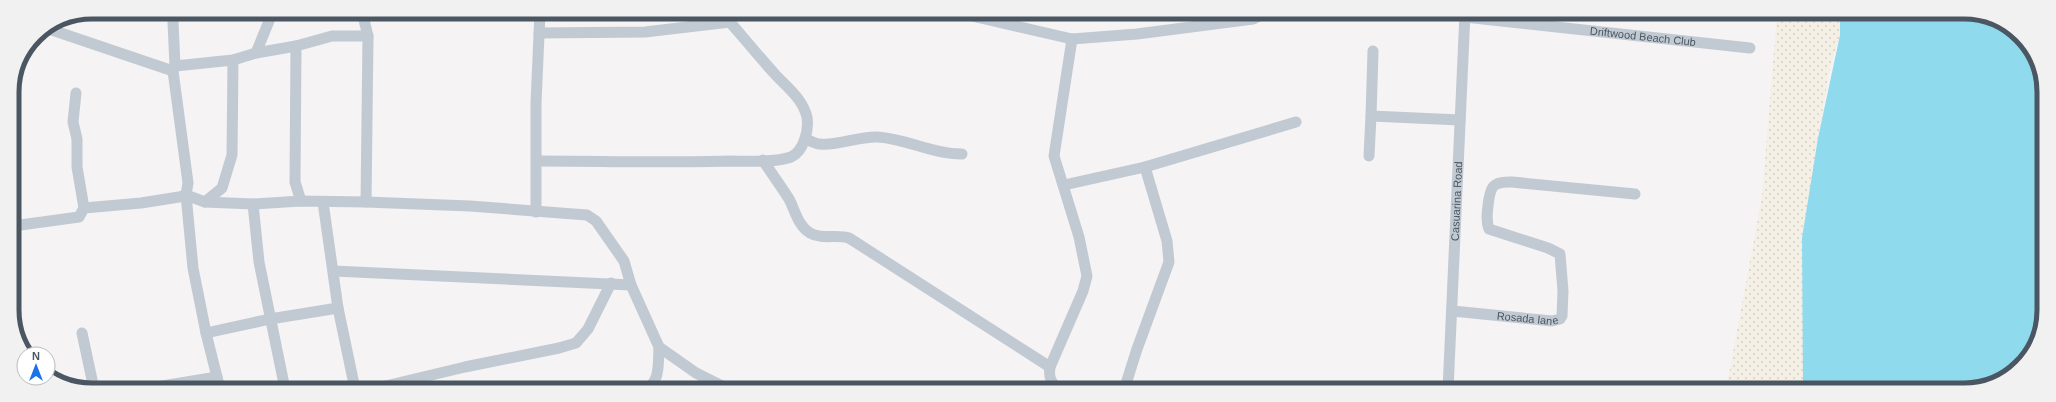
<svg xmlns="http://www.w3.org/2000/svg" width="2056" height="402" font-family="Helvetica,sans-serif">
<defs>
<pattern id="sand-dots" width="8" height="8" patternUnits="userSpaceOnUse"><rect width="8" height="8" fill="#f5f0e5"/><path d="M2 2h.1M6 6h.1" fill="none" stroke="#d4d0c7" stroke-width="1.8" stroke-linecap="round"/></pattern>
</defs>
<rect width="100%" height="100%" fill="#f5f3f3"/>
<polygon fill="url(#sand-dots)" points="1777,13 1840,13 1840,35 1830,67 1818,138 1803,341 1803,390 1726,390 1762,197"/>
<polygon fill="#90daee" points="1840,13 1975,13 2020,35 2042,76 2043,321 2017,370 1969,390 1803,390 1802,238 1818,138 1840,35"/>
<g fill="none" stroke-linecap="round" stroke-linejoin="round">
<g stroke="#c1cad2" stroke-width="11">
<polyline points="362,12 368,36 366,202"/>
<polyline points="955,12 1072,39 1137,34 1253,19 1267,12"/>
<path id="s1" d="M1465,17L1750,48"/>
<polyline points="46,28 173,71"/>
<polyline points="539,33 645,32 730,22"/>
<polyline points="296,46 295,182 301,201"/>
<polyline points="1373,51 1371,116 1460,120"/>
<polyline points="256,53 269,21 268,12"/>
<polyline points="175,66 173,22 176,12"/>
<polyline points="76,93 73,122 77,139 77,167 84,208"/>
<path d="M805,139C810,140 815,144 820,144C839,146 858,136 878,137C907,139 933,154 962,154"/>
<polyline points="1369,156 1371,116"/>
<path d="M763,160C771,173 781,186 789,199C795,210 798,226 810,233C822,240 837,234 849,238L1050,367"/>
<path d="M537,161C601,161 666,163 730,161C747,161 775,163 791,157C804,151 809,130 807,117C802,97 785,86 773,72C755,52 739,32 721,12"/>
<polyline points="1064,185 1145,167 1296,122"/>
<polyline points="205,202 222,188 232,155 233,60"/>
<polyline points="323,202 338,308 355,389"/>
<polyline points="253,204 259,262 285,389"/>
<polyline points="536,212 536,103 540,12"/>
<polyline points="13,226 79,217 84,208 141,203 179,197 186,195 205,202 253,204 301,201 366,202 470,206 587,215 596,221 624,261 631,285 659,347 696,373 728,389"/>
<polyline points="334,271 631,285"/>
<path id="s2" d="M1453,311L1552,321L1560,319L1562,316L1563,291L1560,254L1548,248L1489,229C1486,221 1487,214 1488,206C1490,187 1492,181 1512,182L1635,194"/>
<polyline points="82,333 94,389"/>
<polyline points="206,333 270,319 338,308"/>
<polyline points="144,389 217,377"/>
<polyline points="220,389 206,333 193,268 186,195 188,183 173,71 175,66 233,60 256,53 296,46 332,36 368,36"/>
<polyline points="373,389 465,367 559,348 576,343 588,329 611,283"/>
<path d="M644,389C661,385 658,361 659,347"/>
<path d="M1061,390C1052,384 1048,379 1050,367L1083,291L1087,276L1079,237L1054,156L1072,39"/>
<polyline points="1124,390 1137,349 1169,262 1167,241 1145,167"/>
<path id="s3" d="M1448,390L1465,13"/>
</g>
</g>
<g text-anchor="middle" stroke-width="3" stroke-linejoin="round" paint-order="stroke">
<g font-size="11" fill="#4a5661" stroke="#fff">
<text dy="4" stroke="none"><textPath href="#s1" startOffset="179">Driftwood Beach Club</textPath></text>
<text dy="4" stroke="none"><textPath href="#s3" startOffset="189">Casuarina Road</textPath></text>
<text dy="4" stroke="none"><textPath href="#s2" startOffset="75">Rosada lane</textPath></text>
</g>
</g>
<path d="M0 0H2056V402H0ZM92 19H1964A73 73 0 0 1 2037 92V310A73 73 0 0 1 1964 383H92A73 73 0 0 1 19 310V92A73 73 0 0 1 92 19Z" fill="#f1f1f2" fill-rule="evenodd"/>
<path fill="none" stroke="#4a5661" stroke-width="5" d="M92 19H1964A73 73 0 0 1 2037 92V310A73 73 0 0 1 1964 383H92A73 73 0 0 1 19 310V92A73 73 0 0 1 92 19Z"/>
<g transform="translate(36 366)"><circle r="19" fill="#ffffff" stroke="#b7bbc0"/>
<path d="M0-3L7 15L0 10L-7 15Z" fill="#1a73e8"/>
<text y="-6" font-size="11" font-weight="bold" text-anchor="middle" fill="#4a5661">N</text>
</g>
</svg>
